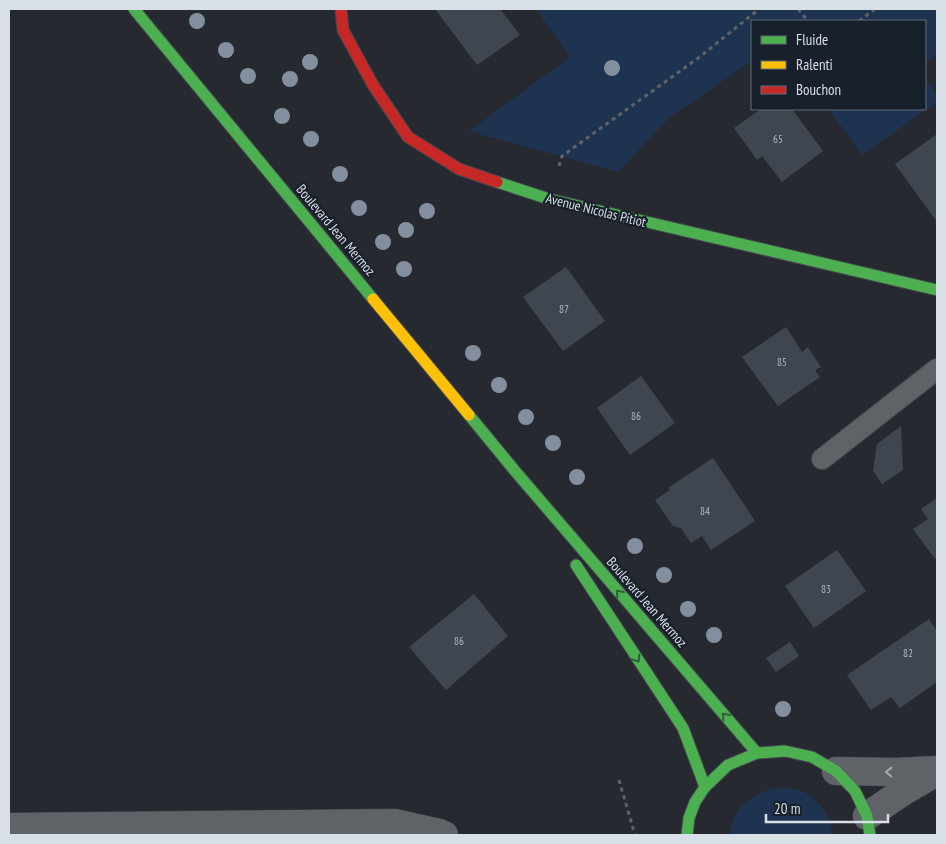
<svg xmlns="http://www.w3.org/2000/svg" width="946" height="844" font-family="'PT Sans Narrow',sans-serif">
<rect width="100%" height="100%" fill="#262a30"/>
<g fill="#1e334f">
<polygon points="536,9 937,9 937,54 925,63 925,21 752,21 752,61 670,117 618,172 469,131 570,57"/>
<polygon points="925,77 937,96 937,102 862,155 829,109 925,109"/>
<path d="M775,788C785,788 796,788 806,793C820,801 833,819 832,835H730C730,831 731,828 732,823C740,802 754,794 775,788Z"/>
</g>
<g fill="#404650">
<polygon points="435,9 500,9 520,35 477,65"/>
<polygon points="761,109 792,109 823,151 782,182 762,156 757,160 734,128"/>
<polygon points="937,134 937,222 895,164"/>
<polygon points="566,267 605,321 563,351 523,297"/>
<polygon points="786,327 802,352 808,347 821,367 815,370 820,377 778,406 742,357"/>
<polygon points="641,376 675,423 630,455 597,408"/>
<polygon points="901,426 903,470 882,484 873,471 877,444"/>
<polygon points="713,458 755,521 711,550 702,536 691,543 681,528 673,526 655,500 670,490 668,488"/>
<polygon points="937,498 937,557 935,559 913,529 928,519 921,509"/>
<polygon points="837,550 866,591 814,628 785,586"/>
<polygon points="474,594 508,636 446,690 409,647"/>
<polygon points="929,619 937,631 937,682 900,708 891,697 871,710 847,675"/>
<polygon points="790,642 799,656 776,672 766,658"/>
</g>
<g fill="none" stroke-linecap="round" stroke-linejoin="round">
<defs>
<polyline id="lane" points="822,459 937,369"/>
<g id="street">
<polyline points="836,771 896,772 937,770"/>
<polyline points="867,816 904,791 935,773"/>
<polyline points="9,827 394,823 439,833 444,835"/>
</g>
<g id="fast">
<polyline points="134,9 373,299"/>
<polyline points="497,182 549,199 937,290"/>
<polyline points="469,415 515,471 757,753"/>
<polyline points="576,565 683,728 705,787"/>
<polyline points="687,835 689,818 695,802 705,787 728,765 757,753 785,751 812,757 836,771 855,791 867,816 870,835"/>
</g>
<polyline id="slow" points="373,299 469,415"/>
<polyline id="jam" points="341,9 343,30 373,85 408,137 459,169 497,182"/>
</defs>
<use href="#lane" stroke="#44484d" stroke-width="22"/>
<use href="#street" stroke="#44484d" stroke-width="29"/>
<use href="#fast" stroke="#44484d" stroke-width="13"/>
<use href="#slow" stroke="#44484d" stroke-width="13"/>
<use href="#jam" stroke="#44484d" stroke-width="13"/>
<g stroke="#606267" stroke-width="3" stroke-dasharray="4 4" stroke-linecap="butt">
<polyline points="798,9 808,21"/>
<polyline points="859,21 875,9"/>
<polyline points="559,166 562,156 701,56 759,9"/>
<polyline points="619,780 635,835"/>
</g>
<use href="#lane" stroke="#5f6368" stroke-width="20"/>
<use href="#street" stroke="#5f6368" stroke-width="28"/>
<use href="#fast" stroke="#4caf50" stroke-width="11"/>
<use href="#slow" stroke="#ffc107" stroke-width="11"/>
<use href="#jam" stroke="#c62828" stroke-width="11"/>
</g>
<g fill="#838f9f">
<circle cx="197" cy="21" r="8"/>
<circle cx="226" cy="50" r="8"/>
<circle cx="310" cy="62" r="8"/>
<circle cx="612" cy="68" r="8"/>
<circle cx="248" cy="76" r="8"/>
<circle cx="290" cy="79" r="8"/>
<circle cx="282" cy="116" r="8"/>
<circle cx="311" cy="139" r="8"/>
<circle cx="340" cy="174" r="8"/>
<circle cx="359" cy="208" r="8"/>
<circle cx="427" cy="211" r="8"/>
<circle cx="406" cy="230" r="8"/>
<circle cx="383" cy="242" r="8"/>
<circle cx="404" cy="269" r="8"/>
<circle cx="473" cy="353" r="8"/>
<circle cx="499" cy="385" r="8"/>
<circle cx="526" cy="417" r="8"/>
<circle cx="553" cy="443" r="8"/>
<circle cx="577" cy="477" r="8"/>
<circle cx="635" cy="546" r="8"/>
<circle cx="664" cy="575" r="8"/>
<circle cx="688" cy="609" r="8"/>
<circle cx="714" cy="635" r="8"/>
<circle cx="783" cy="709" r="8"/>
</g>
<defs><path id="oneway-chevron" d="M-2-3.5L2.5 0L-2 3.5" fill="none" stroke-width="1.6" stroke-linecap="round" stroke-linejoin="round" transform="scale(1.25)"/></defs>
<g stroke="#2f603c">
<use href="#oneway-chevron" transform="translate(619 593) rotate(-131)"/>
<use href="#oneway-chevron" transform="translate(637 659) rotate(57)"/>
<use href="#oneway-chevron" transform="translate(725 716) rotate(-131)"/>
</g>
<use stroke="#a8adb4" href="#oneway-chevron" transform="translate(889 772) rotate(-179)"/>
<g text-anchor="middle" stroke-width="4.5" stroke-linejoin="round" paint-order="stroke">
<g font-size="11" fill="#b3b9c0">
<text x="778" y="143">65</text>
<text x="564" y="313">87</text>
<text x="782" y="366">85</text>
<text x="636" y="420">86</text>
<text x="705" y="515">84</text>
<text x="826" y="593">83</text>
<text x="459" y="645">86</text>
<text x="908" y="657">82</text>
</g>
<g font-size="14" fill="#d9dfe6" stroke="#18202b">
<text transform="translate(596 210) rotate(14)" y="5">Avenue Nicolas Pitiot</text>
<text transform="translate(336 230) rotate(50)" y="5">Boulevard Jean Mermoz</text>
<text transform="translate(647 602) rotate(49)" y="5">Boulevard Jean Mermoz</text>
</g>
</g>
<rect width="946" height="844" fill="none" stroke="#d9dfe6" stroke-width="20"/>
<rect x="751" y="20" width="175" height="90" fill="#18202b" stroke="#656c76"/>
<rect x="761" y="36" width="25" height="8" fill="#4caf50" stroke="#656c76"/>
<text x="796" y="45" font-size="15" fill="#d9dfe6">Fluide</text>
<rect x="761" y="61" width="25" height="8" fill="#ffc107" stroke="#656c76"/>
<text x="796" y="70" font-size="15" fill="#d9dfe6">Ralenti</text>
<rect x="761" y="86" width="25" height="8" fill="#c62828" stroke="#656c76"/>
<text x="796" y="95" font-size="15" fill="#d9dfe6">Bouchon</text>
<path d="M766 814v8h122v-8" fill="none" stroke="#d9dfe6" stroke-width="2.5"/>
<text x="774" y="814" font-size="15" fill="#d9dfe6" stroke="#18202b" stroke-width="4" paint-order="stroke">20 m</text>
</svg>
